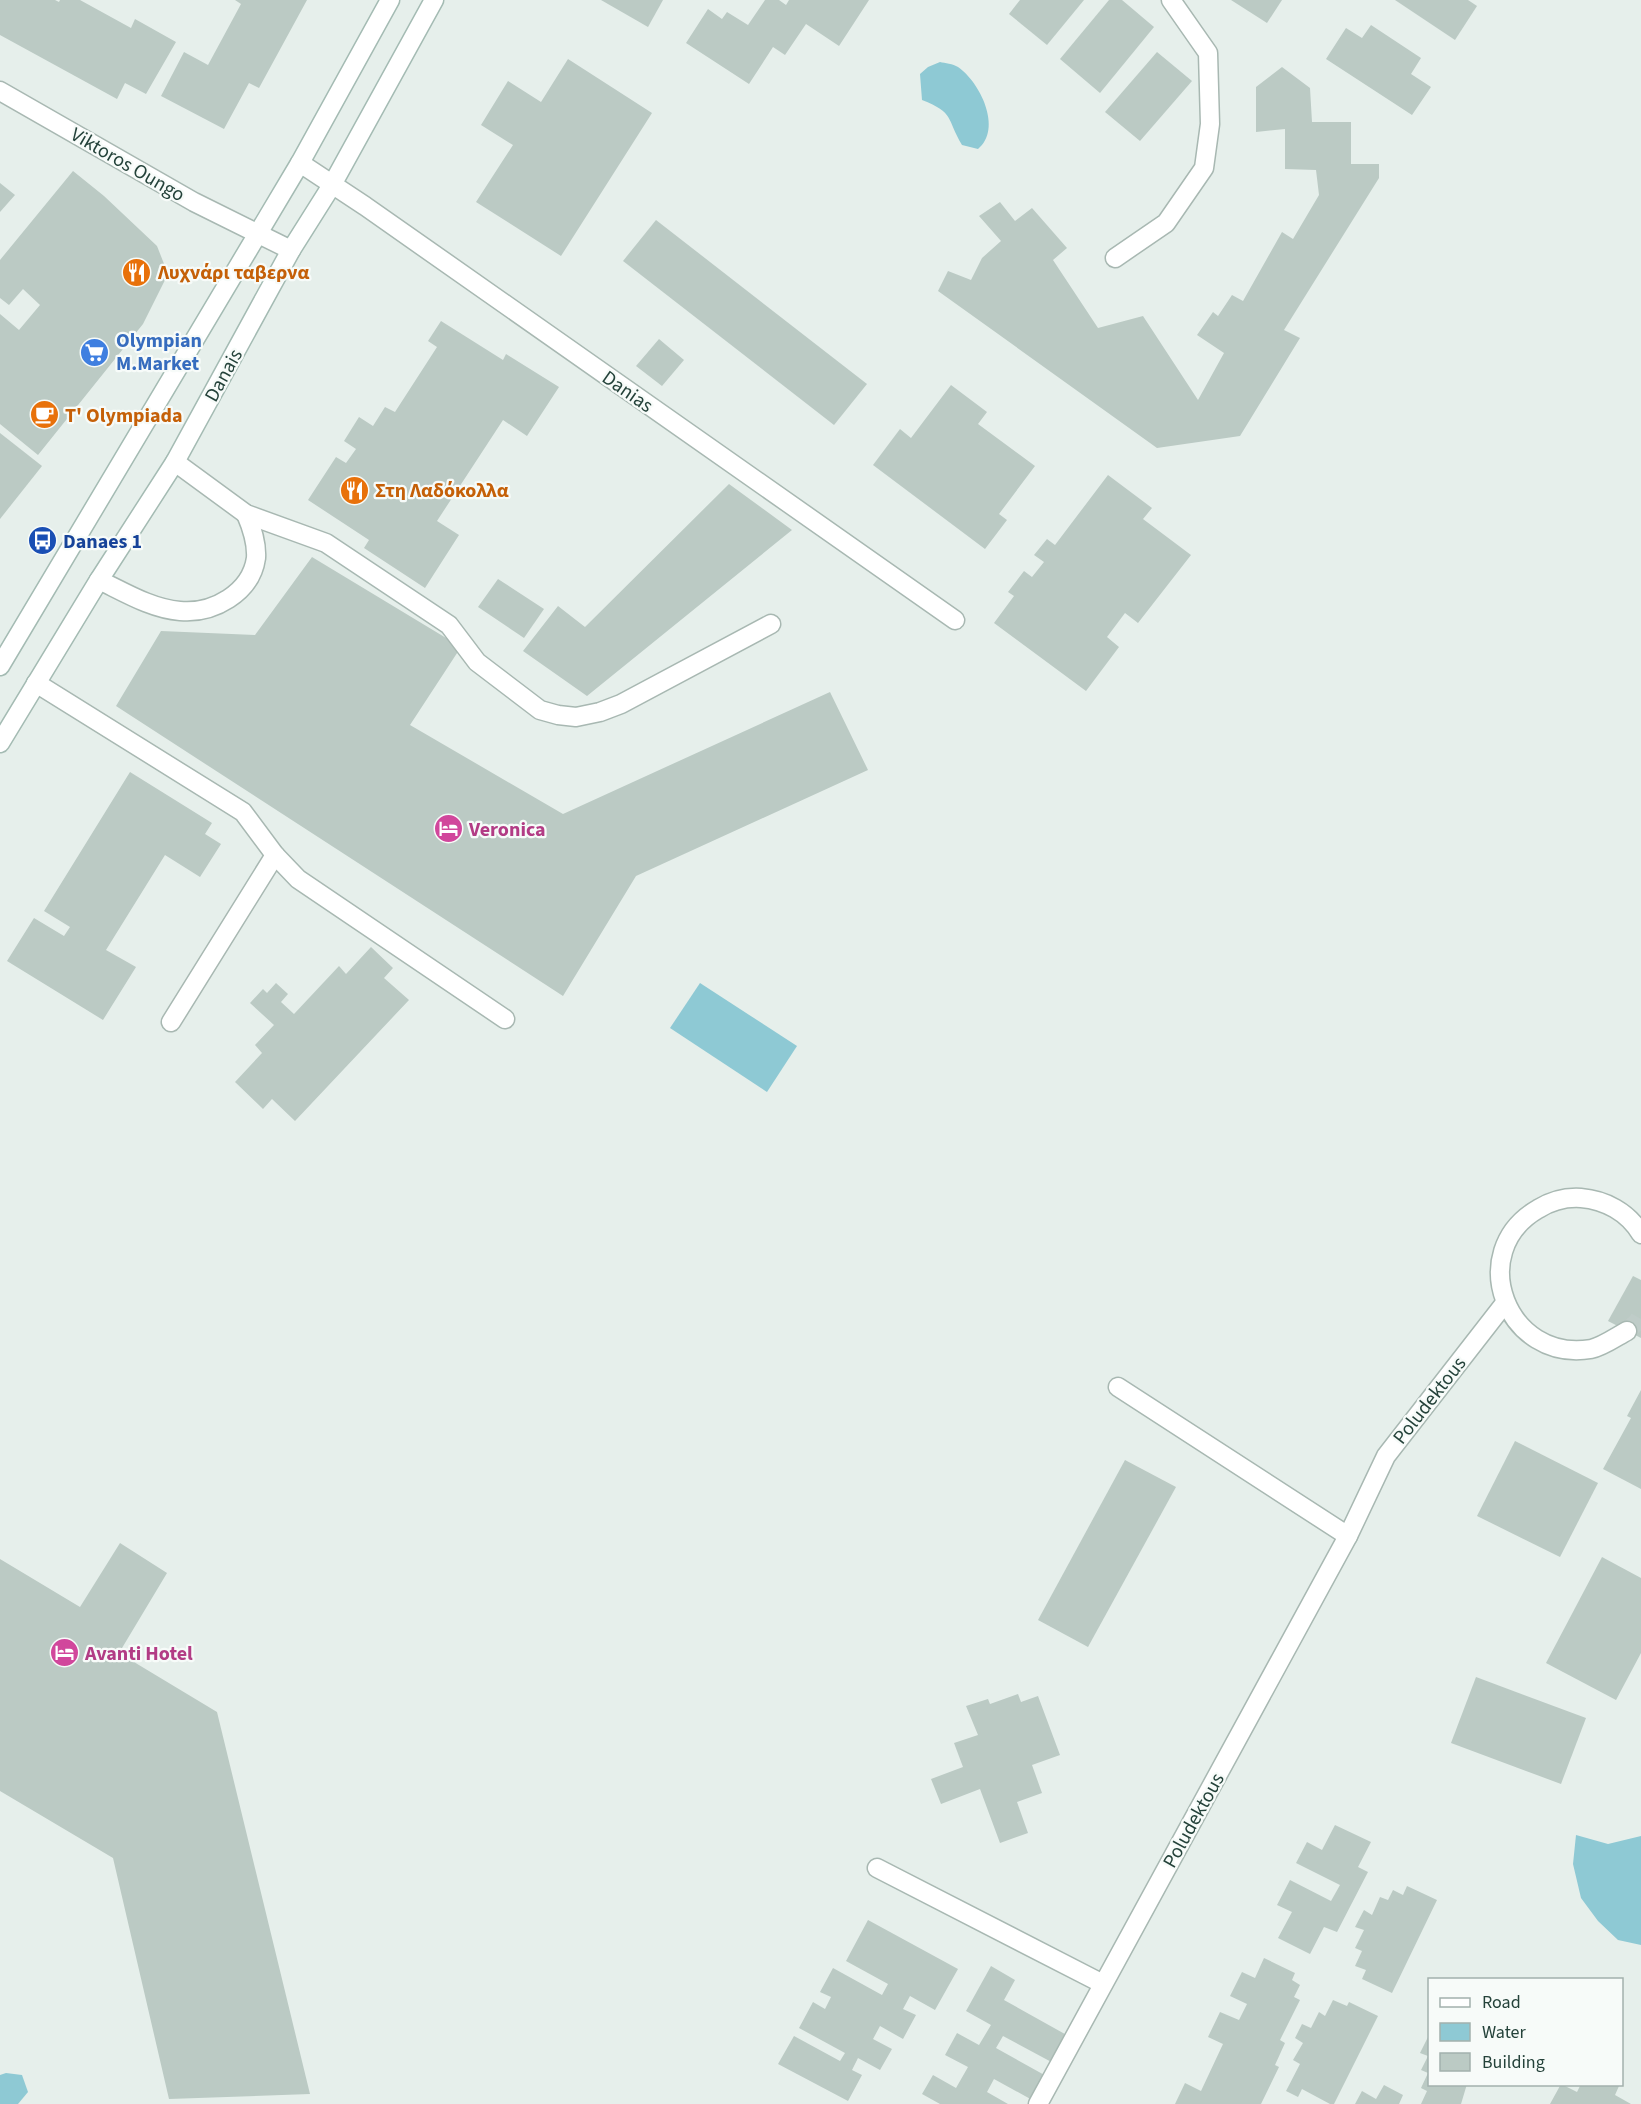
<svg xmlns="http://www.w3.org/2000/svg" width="1641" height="2104" font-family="'Source Sans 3',sans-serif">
<rect width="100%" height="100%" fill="#e6efeb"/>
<g fill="#8ec9d4">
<path d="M940,62C945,63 953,64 958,67C980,82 1003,129 978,149L962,145C946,118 955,113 922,100L920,74L928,67Z"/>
<polygon points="700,983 797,1046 767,1092 670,1028"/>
<polygon points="1576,1835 1608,1844 1641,1836 1641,1945 1618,1940 1598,1921 1581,1898 1573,1864"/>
<polygon points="6,2073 22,2075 28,2092 18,2104 0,2104 0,2075"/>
</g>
<g fill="#bbcac4">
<polygon points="0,0 55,0 59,2 60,0 80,0 131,28 135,19 176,42 146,94 125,83 117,99 0,35"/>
<polygon points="235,0 307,0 259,88 249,83 224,129 161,96 184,52 208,65 241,4"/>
<polygon points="601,0 663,0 648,27"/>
<polygon points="765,0 779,0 786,5 789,0 869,0 839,46 806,24 785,55 773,47 749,84 686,43 708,9 722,19 727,12 748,25"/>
<polygon points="1020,0 1084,0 1047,45 1009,14"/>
<polygon points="1109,0 1122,0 1154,27 1100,93 1060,59"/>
<polygon points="1231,0 1282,0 1267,23"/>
<polygon points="1395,0 1468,0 1477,6 1455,40"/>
<polygon points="1371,25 1421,58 1411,74 1431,87 1412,115 1326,59 1346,28 1362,38"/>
<polygon points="1157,52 1192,81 1140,141 1105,112"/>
<polygon points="568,59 652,113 561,256 476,202 513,145 481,125 508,81 541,102"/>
<polygon points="1282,67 1310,88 1312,122 1351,122 1351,164 1379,164 1379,178 1284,330 1300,338 1240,436 1157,448 938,291 948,271 971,280 982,258 1001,241 979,216 1000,202 1015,221 1032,208 1067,248 1053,260 1098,328 1143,316 1198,400 1224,353 1197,335 1213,312 1218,316 1232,295 1243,301 1282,232 1293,239 1319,195 1316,170 1285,169 1285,129 1256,132 1256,87"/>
<polygon points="73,171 104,196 157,246 168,274 143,324 38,455 0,424 0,314 19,330 40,305 23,289 9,305 0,298 0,260"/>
<polygon points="0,183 15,195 0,212"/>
<polygon points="656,220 867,384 834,425 623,261"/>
<polygon points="441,321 503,360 506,354 559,387 527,436 503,420 437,521 459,535 425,588 364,548 369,540 308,500 336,457 346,463 356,449 344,441 359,417 373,426 385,407 395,412 437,347 428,341"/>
<polygon points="659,339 684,360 662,386 636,366"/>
<polygon points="951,385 987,412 978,424 1035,466 999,514 1007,520 985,549 873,465 900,429 911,438"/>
<polygon points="0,433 42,466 0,519"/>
<polygon points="1108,475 1152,508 1143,519 1191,555 1138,623 1125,613 1107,637 1119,647 1086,691 994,623 1014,596 1008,592 1024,571 1032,577 1044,562 1034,555 1047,539 1055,545"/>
<polygon points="729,484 792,530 587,696 523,651 558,606 585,627"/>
<polygon points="312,557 461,647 410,725 563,814 830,692 868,770 636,876 563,996 116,706 161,631 255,635"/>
<polygon points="498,579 544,609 524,638 478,607"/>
<polygon points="130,772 212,823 205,834 221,844 200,877 165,855 106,950 136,967 103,1020 7,961 34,918 64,936 70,927 44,911"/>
<polygon points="371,947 393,968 384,978 409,1000 295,1121 272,1099 263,1109 235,1082 262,1053 255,1045 274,1025 250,1003 263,989 267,993 276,983 288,994 281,1002 294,1014 339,966 346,974"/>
<polygon points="1633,1276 1641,1280 1641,1338 1608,1321"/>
<polygon points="1641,1390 1641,1489 1603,1469 1631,1418 1627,1416"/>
<polygon points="1515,1441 1598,1483 1560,1557 1477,1516"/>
<polygon points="1125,1460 1176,1487 1088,1647 1038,1620"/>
<polygon points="120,1543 167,1573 119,1653 217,1712 310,2094 169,2099 113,1858 0,1791 0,1559 80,1607"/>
<polygon points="1602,1557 1641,1578 1641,1653 1616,1700 1546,1663"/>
<polygon points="1476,1677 1586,1718 1561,1784 1451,1743"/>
<polygon points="1018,1694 1021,1702 1038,1696 1060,1755 1032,1765 1042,1793 1017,1802 1028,1833 1000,1843 980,1789 941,1804 931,1779 963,1767 954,1743 978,1735 966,1706 988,1699 990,1704"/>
<polygon points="1335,1825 1371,1842 1358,1867 1368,1872 1337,1932 1324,1927 1310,1954 1278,1938 1292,1912 1277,1905 1290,1880 1331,1901 1340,1885 1296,1863 1307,1842 1322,1850"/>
<polygon points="1407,1886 1437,1900 1392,1993 1362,1979 1366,1970 1355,1966 1362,1951 1355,1948 1364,1930 1355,1927 1364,1910 1372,1915 1380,1897 1388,1900 1393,1890 1403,1895"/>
<polygon points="868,1920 958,1969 935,2010 910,1996 903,2009 916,2015 903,2039 880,2026 873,2039 892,2049 880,2070 858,2058 852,2070 862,2075 848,2101 778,2064 794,2036 840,2061 845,2053 799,2028 813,2002 825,2009 831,1997 820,1992 833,1968 882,1995 888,1984 846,1961"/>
<polygon points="1264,1958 1295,1973 1292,1980 1300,1985 1294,1997 1300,2000 1280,2040 1285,2043 1275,2065 1279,2067 1261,2104 1175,2104 1185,2083 1201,2091 1223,2044 1208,2037 1220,2012 1239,2020 1247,2004 1230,1996 1242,1972 1255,1978"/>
<polygon points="991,1966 1015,1980 1004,2000 1072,2038 1057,2065 1003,2036 996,2048 1048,2077 1034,2101 994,2079 987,2092 1008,2104 940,2104 922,2094 933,2075 956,2088 968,2067 945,2055 957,2033 979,2045 991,2025 966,2011"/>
<polygon points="1333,2000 1347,2006 1349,2002 1378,2016 1334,2104 1330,2104 1302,2089 1298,2097 1286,2091 1300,2064 1293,2060 1303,2043 1295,2038 1302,2024 1311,2028 1319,2012 1325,2016"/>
<polygon points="1430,2033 1430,2084 1467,2084 1461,2104 1421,2104 1427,2091 1421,2088 1428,2073 1421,2070 1428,2056 1420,2053"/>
<polygon points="1561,2084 1577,2092 1581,2084 1617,2084 1619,2086 1615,2095 1631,2104 1550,2104"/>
<polygon points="1384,2085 1403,2095 1399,2104 1355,2104 1362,2091 1376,2099"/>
</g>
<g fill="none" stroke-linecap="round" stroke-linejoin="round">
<polyline stroke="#bfccc8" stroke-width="18" stroke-dasharray="18 9" stroke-linecap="butt" points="1627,1331 1637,1322 1641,1315"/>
<defs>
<g id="service">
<polyline points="175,462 246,514 326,543 449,625 477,662 540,710 558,715 576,717 600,712 621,704 771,624"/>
<path d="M99,580C124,592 152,609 180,611C213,614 251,593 256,558C257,543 252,528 246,514"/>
<polyline points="36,683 243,812 275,855 298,879 505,1019"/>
<polyline points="171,1022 275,855"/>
</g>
<g id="minor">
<polyline points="0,91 194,202 291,250"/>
<polyline points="300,163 365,206 955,620"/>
<polyline points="1115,258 1166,223 1204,168 1210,124 1208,53 1171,0"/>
<path d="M1627,1331C1616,1337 1602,1347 1591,1349C1507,1363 1464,1252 1538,1209C1551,1201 1566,1197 1581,1198C1605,1200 1628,1212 1641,1234"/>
<polyline points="1118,1387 1348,1536"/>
<polyline points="877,1868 1103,1984"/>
<polyline points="1038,2104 1348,1536 1386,1456 1505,1303"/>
</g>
<g id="secondary">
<polyline points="0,666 300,163 390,0"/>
<polyline points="0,743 99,580 175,462 291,250 332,185 434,0"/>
</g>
</defs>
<use href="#service" stroke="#a8b8b2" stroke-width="21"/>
<use href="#minor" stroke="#a8b8b2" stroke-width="21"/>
<use href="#secondary" stroke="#a4bbb3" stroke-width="21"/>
<use href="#service" stroke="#fff" stroke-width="18"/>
<use href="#minor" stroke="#fff" stroke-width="18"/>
<use href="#secondary" stroke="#fff" stroke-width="18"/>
</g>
<defs>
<symbol id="restaurant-disc" viewBox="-11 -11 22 22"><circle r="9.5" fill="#e8710a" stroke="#f7fbf9"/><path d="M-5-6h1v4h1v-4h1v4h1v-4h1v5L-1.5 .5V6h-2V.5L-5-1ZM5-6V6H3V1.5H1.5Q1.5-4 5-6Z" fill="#fff"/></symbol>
<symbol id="supermarket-disc" viewBox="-11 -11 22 22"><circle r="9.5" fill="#3f7fe0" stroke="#f7fbf9"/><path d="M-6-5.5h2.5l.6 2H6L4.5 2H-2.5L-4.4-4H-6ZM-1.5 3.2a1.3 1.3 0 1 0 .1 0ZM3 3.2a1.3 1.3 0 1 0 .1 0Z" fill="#fff"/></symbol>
<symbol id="cafe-disc" viewBox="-11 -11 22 22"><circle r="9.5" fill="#e8710a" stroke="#f7fbf9"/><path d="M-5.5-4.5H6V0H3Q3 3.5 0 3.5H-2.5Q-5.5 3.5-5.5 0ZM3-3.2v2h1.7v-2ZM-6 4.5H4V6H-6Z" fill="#fff"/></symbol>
<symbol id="bus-disc" viewBox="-11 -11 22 22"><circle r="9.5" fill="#1a4fb4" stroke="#f7fbf9"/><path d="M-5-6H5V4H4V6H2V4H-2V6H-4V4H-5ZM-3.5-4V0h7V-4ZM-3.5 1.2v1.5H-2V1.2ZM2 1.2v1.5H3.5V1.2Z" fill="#fff"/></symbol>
<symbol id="hotel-disc" viewBox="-11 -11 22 22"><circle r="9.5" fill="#d1479c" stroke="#f7fbf9"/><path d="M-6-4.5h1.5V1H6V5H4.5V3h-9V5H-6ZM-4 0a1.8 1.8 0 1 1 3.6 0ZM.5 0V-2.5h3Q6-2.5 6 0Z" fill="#fff"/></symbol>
</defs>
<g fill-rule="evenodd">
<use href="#restaurant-disc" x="120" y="256" width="33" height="33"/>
<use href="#supermarket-disc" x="78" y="336" width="33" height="33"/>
<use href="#cafe-disc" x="28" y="398" width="33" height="33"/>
<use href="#restaurant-disc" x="338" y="474" width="33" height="33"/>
<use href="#bus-disc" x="26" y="524" width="33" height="33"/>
<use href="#hotel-disc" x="432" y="812" width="33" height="33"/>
<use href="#hotel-disc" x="48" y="1636" width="33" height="33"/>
</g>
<g text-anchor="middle" stroke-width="4.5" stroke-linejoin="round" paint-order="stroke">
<g font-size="20" fill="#24423a" stroke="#f7fbf9">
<text transform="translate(128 164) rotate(30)" y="7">Viktoros Oungo</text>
<text transform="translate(223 375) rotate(-61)" y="7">Danais</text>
<text transform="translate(628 391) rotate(35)" y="7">Danias</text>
<text transform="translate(1429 1400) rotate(-52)" y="7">Poludektous</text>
<text transform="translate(1193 1820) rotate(-61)" y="7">Poludektous</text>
</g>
<g font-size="20" font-weight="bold" fill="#c56008" stroke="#f7fbf9" text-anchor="start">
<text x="158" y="279">Λυχνάρι ταβερνα</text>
<text x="65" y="422">T' Olympiada</text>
<text x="375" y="497">Στη Λαδόκολλα</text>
</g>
<g font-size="20" font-weight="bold" fill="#366cbe" stroke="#f7fbf9" text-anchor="start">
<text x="116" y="347">Olympian<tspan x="116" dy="23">M.Market</tspan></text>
</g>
<g font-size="20" font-weight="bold" fill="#164399" stroke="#f7fbf9" text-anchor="start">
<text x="63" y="548">Danaes 1</text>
</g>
<g font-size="20" font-weight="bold" fill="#b23c85" stroke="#f7fbf9" text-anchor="start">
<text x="469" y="836">Veronica</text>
<text x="85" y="1660">Avanti Hotel</text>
</g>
</g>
<rect x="1428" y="1978" width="195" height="108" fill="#f7fbf9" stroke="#a3b1ad" stroke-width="1.5"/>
<rect x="1440" y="1998" width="30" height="9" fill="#ffffff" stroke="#a3b1ad" stroke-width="1.5"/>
<text x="1482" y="2008" font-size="18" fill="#24423a">Road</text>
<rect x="1440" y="2023" width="30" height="18" fill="#8ec9d4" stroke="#a3b1ad" stroke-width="1.5"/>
<text x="1482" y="2038" font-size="18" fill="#24423a">Water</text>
<rect x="1440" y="2053" width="30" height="18" fill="#bbcac4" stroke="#a3b1ad" stroke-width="1.5"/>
<text x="1482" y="2068" font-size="18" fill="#24423a">Building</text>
</svg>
